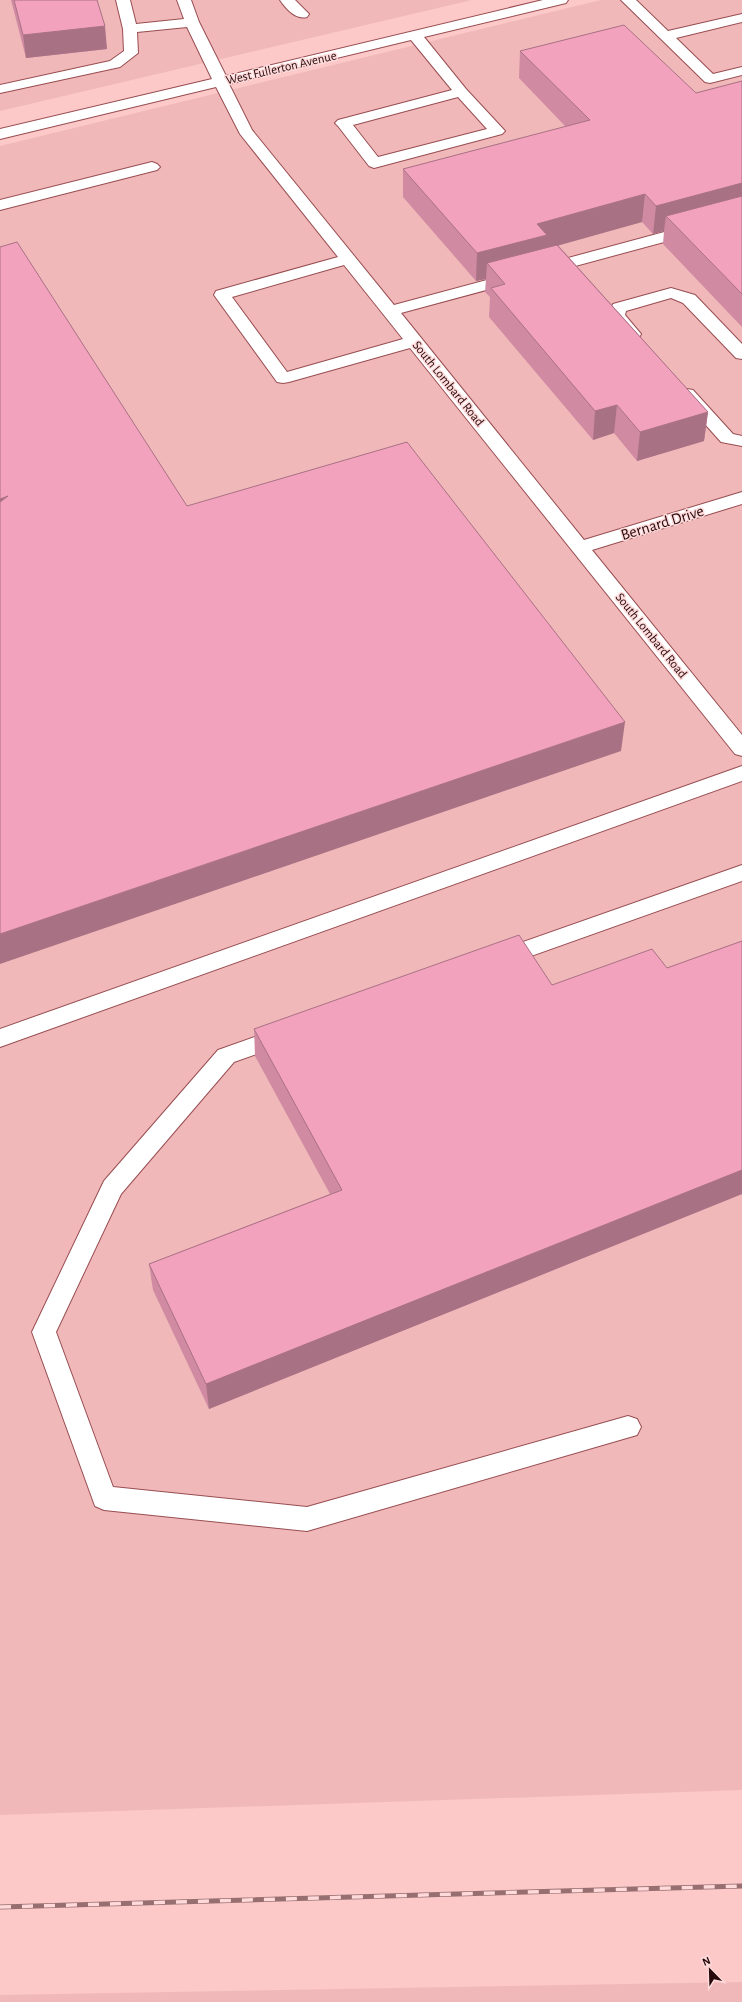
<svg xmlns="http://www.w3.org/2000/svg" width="742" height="2002" font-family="'Alegreya Sans',sans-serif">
<rect width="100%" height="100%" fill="#fcc8c8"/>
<g fill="#f0b8b9">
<polygon points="0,0 472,0 0,111"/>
<polygon points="601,0 742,0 742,1790 0,1815 0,146"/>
<polygon points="742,1982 742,2002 0,2002 0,1995"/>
</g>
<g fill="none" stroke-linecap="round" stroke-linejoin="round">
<defs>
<g id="minor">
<path d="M116,0H130L136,24L184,19L177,0H191L199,22L226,76L543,0H568L566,3L424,37L466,89L505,131L502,134L374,168L369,166L338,126L335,123L338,120L452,90L411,40L229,84L252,130L394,305L742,211V221L401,313L584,540L742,492V504L592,550L742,735V756L735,754L410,348L289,382L283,383L277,382L214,295L216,291L338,257L240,134L216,87L0,139V129L212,79L187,27L137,32L138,53L120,67L0,93V85L110,61L124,51L123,29ZM458,97L487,129L378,157L353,125ZM344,265L403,339L287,372L232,297Z"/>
<path d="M280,0H295L309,14L307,17C296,20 286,9 280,0Z"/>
<polygon points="621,0 636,0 668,31 742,14 742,22 676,38 713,74 742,67 742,75 710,83 705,82"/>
<polygon points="152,162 157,164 160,167 157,170 0,210 0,200"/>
<path d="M671,288L695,295L742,344V359L736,358L683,303L671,298L626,311L625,315L641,334L639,338C625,341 615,327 608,316L613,304Z"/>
<polygon points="687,389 693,390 733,434 742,436 742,446 721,442 678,394 681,390"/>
<polygon points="742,766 742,781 0,1047 0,1029"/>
<polygon points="742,865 742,881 500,967 492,965 489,959 492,953"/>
<polygon points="283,1027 291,1030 294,1036 291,1042 234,1062 121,1194 56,1332 113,1487 307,1507 628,1416 637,1419 641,1427 637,1435 307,1531 104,1510 95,1506 32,1332 104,1181 218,1050"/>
</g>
</defs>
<use href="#minor" stroke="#984d51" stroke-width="2"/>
<use href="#minor" fill="#fff" fill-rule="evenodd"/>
<defs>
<polyline id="rail" points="0,1907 742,1886"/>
</defs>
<use href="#rail" stroke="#986f70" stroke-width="5"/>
<use href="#rail" stroke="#fedada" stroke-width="3.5" stroke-dasharray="11" stroke-linecap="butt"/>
</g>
<g fill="#d08ba3">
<polygon points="11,0 97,0 107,49 26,58"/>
<polygon points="520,51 696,93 742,81 742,327 663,244 664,231 653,234 642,222 558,245 708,412 704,441 637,461 614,433 593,440 489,317 490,297 485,292 486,279 476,281 403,197 403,169 566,127 519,78"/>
<polygon points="742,941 742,1194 209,1409 153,1290 149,1264 330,1194 255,1056 254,1029 667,968"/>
</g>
<g fill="#a97184">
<polygon points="105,26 107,49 26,58 23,35"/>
<polygon points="742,183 742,210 666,216 664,231 653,234 656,206"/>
<polygon points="645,194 642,222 546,249 487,263 486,279 476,281 477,253 537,224"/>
<polygon points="617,405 614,433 593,440 595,411"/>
<polygon points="708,412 704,441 637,461 640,432"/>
<polygon points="8,496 0,529 0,499"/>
<polygon points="625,722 621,751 0,964 0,934"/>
<polygon points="742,1170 742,1194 209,1409 206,1384"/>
</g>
<g fill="#f2a2bd" stroke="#a97184">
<polygon points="14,0 97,0 105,26 23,35"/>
<polygon points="624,25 696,93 742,81 742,183 656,206 645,194 537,224 547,235 477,253 403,169 590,120 520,51"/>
<polygon points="742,196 742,294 666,216"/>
<polygon points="17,242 187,506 407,442 625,722 0,934 0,502 8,496 0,499 0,247"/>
<polygon points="557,245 708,412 640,432 617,405 595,411 491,288 505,284 487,263"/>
<polygon points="519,935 552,985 652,949 667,968 742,941 742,1170 206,1384 149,1264 342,1190 254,1029"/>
</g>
<g text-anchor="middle" stroke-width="3" stroke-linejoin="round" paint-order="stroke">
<g font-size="13" fill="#27090c" stroke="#fedada">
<text transform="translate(281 67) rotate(-13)" y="5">West Fullerton Avenue</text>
<text transform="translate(449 383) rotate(51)" y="5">South Lombard Road</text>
<text transform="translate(652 635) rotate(51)" y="5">South Lombard Road</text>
</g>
<g font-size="16" fill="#27090c" stroke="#fedada">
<text transform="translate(662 522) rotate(-17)" y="6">Bernard Drive</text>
</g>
</g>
<g transform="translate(710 1970) rotate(337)" stroke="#fedada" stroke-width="3" paint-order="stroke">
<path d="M0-3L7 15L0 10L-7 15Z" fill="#27090c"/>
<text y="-6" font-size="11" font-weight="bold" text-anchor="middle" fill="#27090c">N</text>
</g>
</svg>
